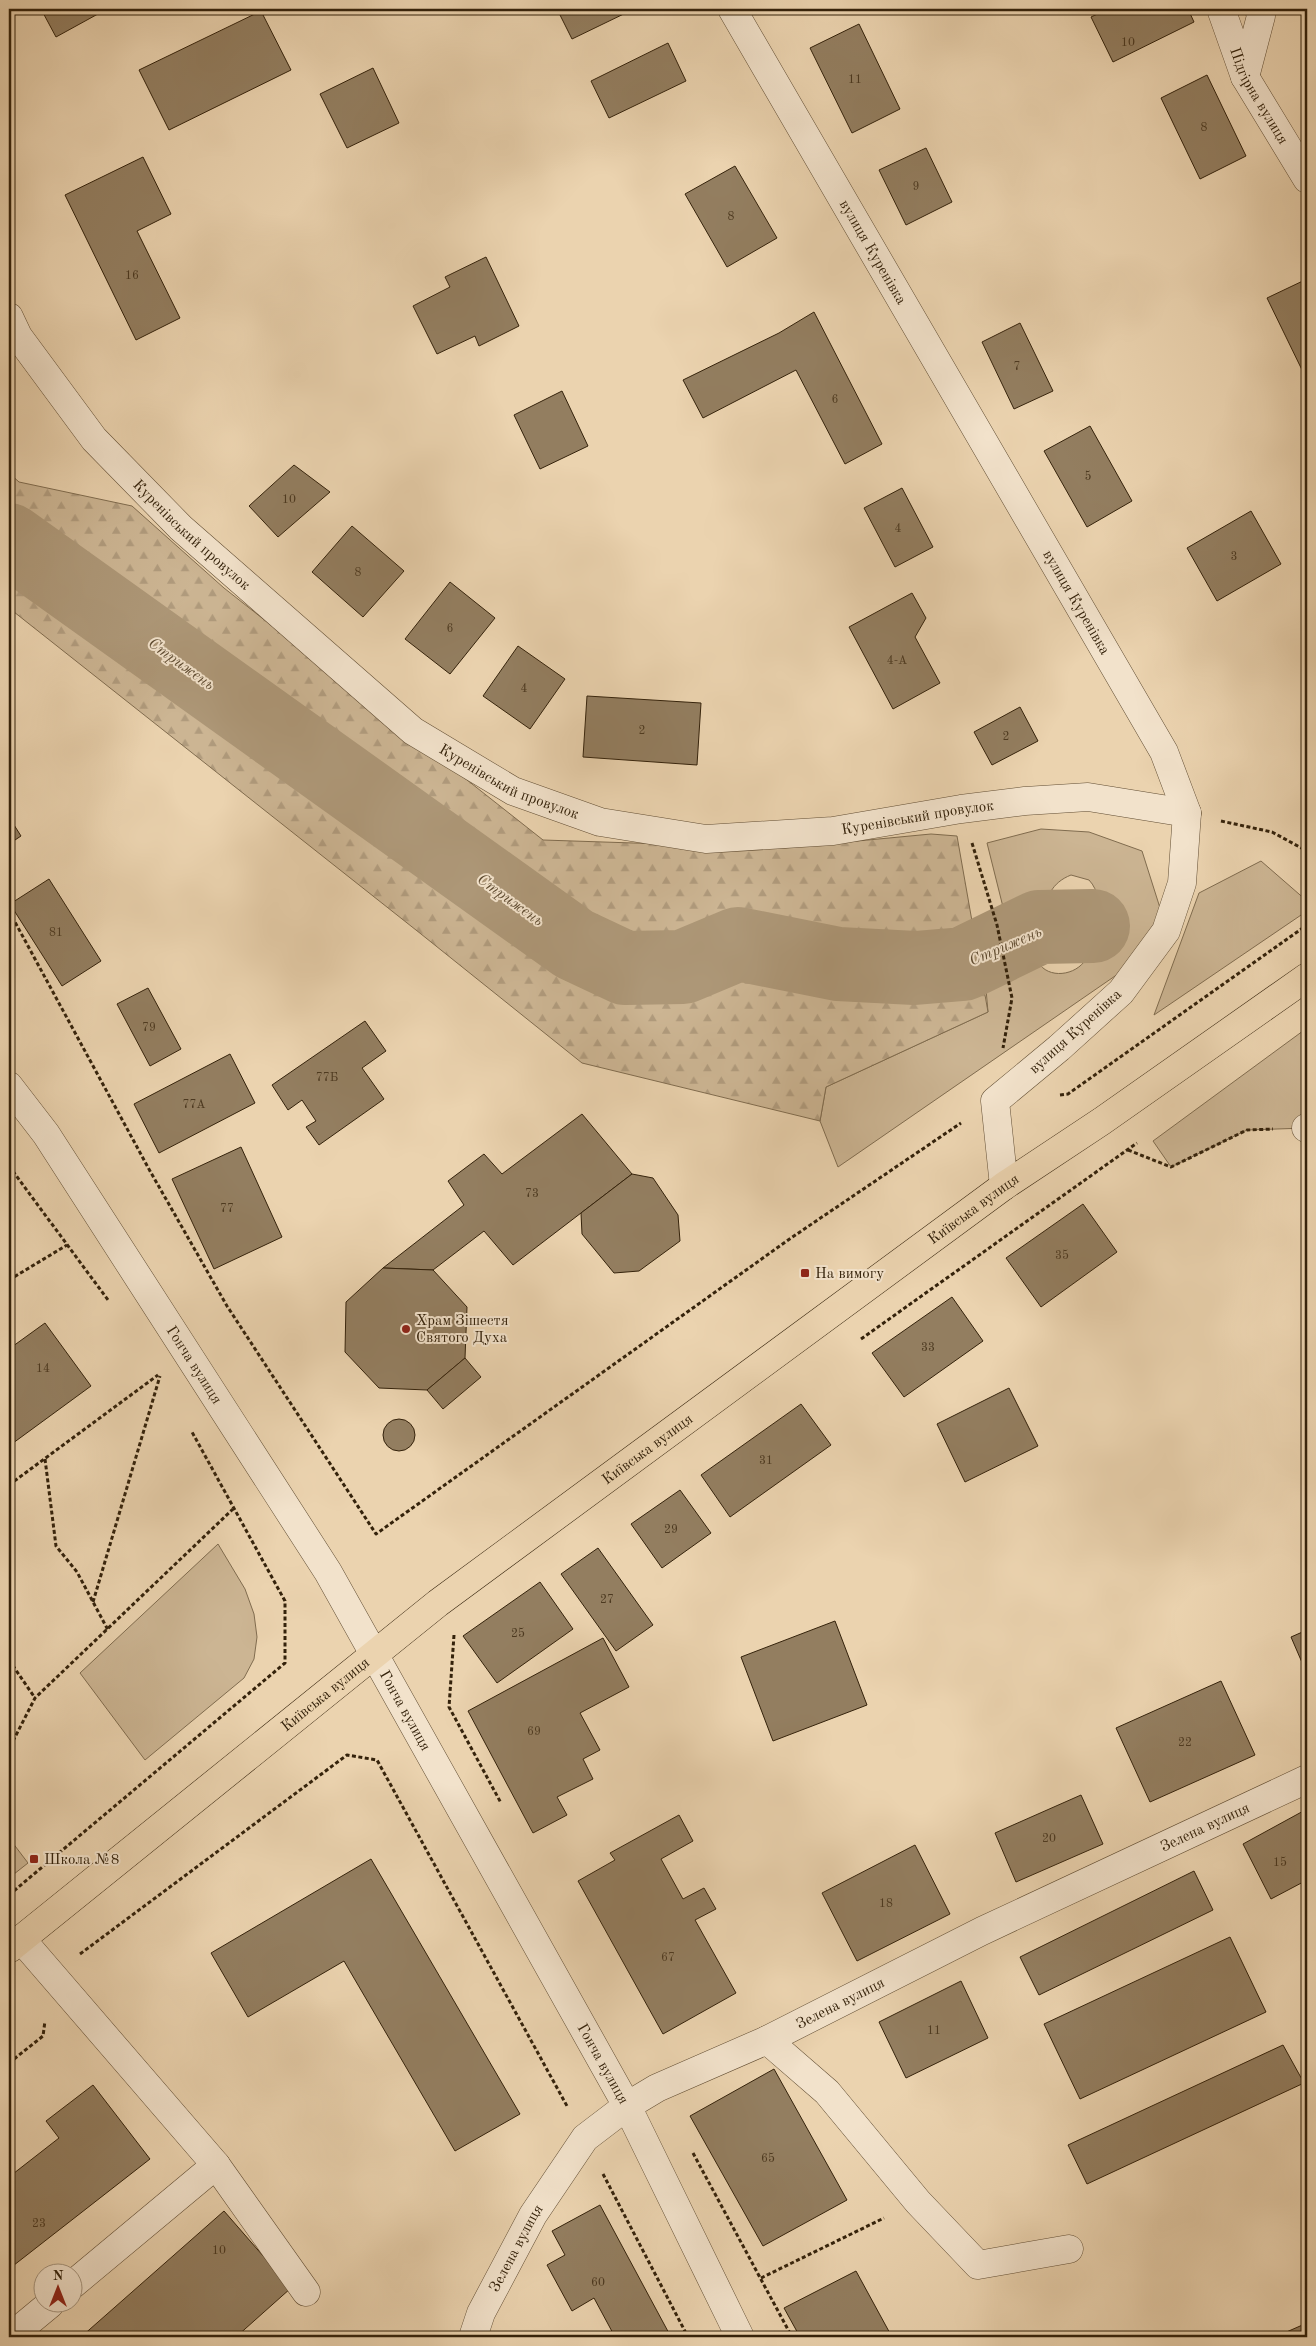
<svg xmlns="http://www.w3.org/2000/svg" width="1316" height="2346" font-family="'Old Standard TT',serif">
<defs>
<pattern id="forest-firs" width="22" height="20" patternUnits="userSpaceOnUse" patternTransform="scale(1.25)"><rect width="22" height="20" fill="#ccb593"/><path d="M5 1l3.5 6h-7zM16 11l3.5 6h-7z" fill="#b09b7d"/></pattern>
</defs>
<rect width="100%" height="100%" fill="#ebd3af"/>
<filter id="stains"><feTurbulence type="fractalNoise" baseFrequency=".004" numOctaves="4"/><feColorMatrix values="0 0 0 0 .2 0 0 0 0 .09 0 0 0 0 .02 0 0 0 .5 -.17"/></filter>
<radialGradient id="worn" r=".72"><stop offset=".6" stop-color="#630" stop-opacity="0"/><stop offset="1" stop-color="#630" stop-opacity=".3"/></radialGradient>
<g fill="#ccb593" stroke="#806c4f">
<path d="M1041,829L1089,832L1142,851L1161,911L1131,965L838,1167L820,1121L826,1087L988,1012L983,955L1035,942C1035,947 1035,953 1036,958C1044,979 1072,977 1084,962C1090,937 1109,901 1089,880L1071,875C1051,883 1047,897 1042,916L1006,919L987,843Z"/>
<polygon points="1261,861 1307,901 1307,911 1154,1015 1199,893"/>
<polygon points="1307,1028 1307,1128 1247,1130 1171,1167 1153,1141"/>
<polygon points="218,1544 245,1589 254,1614 257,1637 254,1659 244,1678 145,1760 80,1673"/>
<polygon points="9,1838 28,1863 9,1878"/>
</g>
<polygon fill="url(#forest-firs)" stroke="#806c4f" points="9,473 19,482 132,506 224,588 543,840 784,848 931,834 957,836 988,1012 826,1087 820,1121 582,1063 421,934 9,608"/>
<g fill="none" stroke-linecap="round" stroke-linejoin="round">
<polyline stroke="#ad9777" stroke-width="74" points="9,540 574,944 625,968 683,967 738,944 838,964 915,968 963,964 1039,927 1093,926"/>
</g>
<g fill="#937e60" stroke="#34220b">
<polygon points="41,9 107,9 56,37"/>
<polygon points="557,9 634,9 572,39"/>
<polygon points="1108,9 1188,9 1194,22 1113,62 1091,17"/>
<polygon points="261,11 291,70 169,130 139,70"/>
<polygon points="859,24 900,109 852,133 810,48"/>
<polygon points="668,43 686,81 609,118 591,81"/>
<polygon points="373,68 399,123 347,148 320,94"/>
<polygon points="1207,75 1246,156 1200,179 1161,98"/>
<polygon points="926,148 952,202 906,225 879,170"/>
<polygon points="143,157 171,214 137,231 180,318 136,340 65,195"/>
<polygon points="735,166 777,238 727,267 685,194"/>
<polygon points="486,257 519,326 479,346 475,336 437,354 413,306 450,287 445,277"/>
<polygon points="1307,279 1307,373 1304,374 1267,298"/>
<polygon points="814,312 882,444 845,464 796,370 703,418 683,380 779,333"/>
<polygon points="1020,323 1053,391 1014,409 982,342"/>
<polygon points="562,391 588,446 540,469 514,415"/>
<polygon points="1090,426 1132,501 1087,527 1044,451"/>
<polygon points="294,465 330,492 278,537 249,506"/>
<polygon points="902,488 933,547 895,567 864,508"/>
<polygon points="1251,511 1281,564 1217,601 1187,548"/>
<polygon points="352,526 404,571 363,617 312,572"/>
<polygon points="450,582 495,618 450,674 405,639"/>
<polygon points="912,593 926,618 915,637 940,683 893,709 849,627"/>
<polygon points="518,646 565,679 530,729 483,696"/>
<polygon points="587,696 701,703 697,765 583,757"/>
<polygon points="1020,707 1038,741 992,765 974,732"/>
<polygon points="9,817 21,836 9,844"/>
<polygon points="49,879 101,961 62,986 10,904"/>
<polygon points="148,988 181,1049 150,1066 117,1004"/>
<polygon points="365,1021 386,1051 362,1068 384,1099 319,1145 306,1127 316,1121 302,1100 288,1110 272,1085"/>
<polygon points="230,1054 255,1103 159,1153 134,1104"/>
<polygon points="582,1114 632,1174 513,1265 484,1231 433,1270 383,1268 464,1205 448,1181 484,1154 502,1174"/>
<polygon points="241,1147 282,1237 214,1269 172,1179"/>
<polygon points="632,1174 653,1178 678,1215 680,1241 639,1271 614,1273 582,1234 581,1213"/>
<polygon points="1083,1204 1117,1252 1041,1307 1006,1258"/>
<polygon points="383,1268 433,1270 467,1307 465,1358 427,1390 379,1388 345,1352 346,1302"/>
<polygon points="952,1297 983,1341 904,1397 872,1353"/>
<polygon points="45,1323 91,1386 9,1446 9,1349"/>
<polygon points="465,1358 481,1377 443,1409 427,1390"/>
<polygon points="1009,1388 1038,1446 965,1482 937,1424"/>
<polygon points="801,1404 831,1445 730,1517 701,1475"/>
<circle cx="399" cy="1435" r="16"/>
<polygon points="680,1490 711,1533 662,1568 631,1524"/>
<polygon points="598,1548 653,1625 616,1651 561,1574"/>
<polygon points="540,1582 573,1629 497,1683 463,1636"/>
<polygon points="835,1621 867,1705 773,1741 741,1657"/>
<polygon points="1307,1630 1307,1674 1291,1637"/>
<polygon points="603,1638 629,1687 580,1713 600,1750 583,1759 593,1779 557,1797 567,1815 533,1833 468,1711"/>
<polygon points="1221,1681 1255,1755 1150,1802 1116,1728"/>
<polygon points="1081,1795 1103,1844 1016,1882 995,1833"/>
<polygon points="1307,1809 1307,1880 1271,1899 1243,1844"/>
<polygon points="679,1815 693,1841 661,1859 683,1899 704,1888 716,1909 695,1920 736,1993 663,2034 578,1881 615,1860 610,1853"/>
<polygon points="915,1845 950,1914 857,1961 822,1893"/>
<polygon points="371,1859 520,2114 455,2151 344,1961 248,2017 211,1953"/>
<polygon points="1194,1871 1213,1910 1039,1995 1020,1957"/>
<polygon points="1230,1937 1266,2012 1080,2099 1044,2024"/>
<polygon points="961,1981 988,2038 906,2078 879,2022"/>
<polygon points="1283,2045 1304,2083 1087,2184 1068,2145"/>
<polygon points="774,2069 847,2200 763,2246 690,2116"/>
<polygon points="93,2085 150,2159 9,2269 9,2177 59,2138 46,2121"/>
<polygon points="600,2205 671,2337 615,2337 594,2298 572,2311 547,2265 565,2255 552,2231"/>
<polygon points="224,2211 291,2288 236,2337 81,2337"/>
<polygon points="856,2271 892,2337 800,2337 784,2308"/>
<polygon points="1307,2323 1307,2337 1275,2337"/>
</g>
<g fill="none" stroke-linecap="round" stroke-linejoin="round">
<defs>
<g id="minor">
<path id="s1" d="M732,9L1164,752L1187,813L1182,883L1166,931L1121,992L1059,1048L995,1101L1004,1186"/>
<path id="s2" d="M1221,9L1245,77L1307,179"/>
<polyline points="1245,77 1261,16 1259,9"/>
<path id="s3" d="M9,317L18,336L94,439L181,528L413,731L513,791L600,822L706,839L833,831L961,809L1025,801L1088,797L1187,813"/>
<path id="s4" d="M9,1086L46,1134L328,1572L627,2106L740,2337"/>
<polyline points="1306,1128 1307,1128"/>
<polyline points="21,1939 216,2165 72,2285"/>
<polyline points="767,2040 827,2092 918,2202 978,2265 1069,2249"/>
<polyline points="216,2165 306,2292"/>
<polyline points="14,2337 15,2333 50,2304"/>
<path id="s5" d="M473,2337L481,2313L533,2215L585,2138L627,2106L657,2088L767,2040L982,1931L1307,1779"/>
</g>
<g id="major">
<path id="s6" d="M9,1949L438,1603L1004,1186L1102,1121L1307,977"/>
</g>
</defs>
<use href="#minor" stroke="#624e34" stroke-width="29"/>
<use href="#major" stroke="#34220b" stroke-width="29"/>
<g stroke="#34220b" stroke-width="3" stroke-dasharray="4 2.5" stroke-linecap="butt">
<polyline points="1221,821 1272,832 1307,851"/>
<polyline points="972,843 997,925 1012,998 1003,1048"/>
<polyline points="9,911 150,1171 227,1306 376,1534 791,1238 961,1123"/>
<polyline points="1060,1095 1068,1094 1307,925"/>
<polyline points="1128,1150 1171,1167 1247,1130 1273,1129"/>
<polyline points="9,1166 108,1300"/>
<polyline points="9,1280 67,1245"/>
<polyline points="861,1339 1137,1143"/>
<polyline points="45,1459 56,1546 77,1572 108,1630"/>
<polyline points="9,1485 158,1375"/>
<polyline points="93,1602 160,1376"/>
<polyline points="454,1635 449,1707 501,1803"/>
<polyline points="9,1660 35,1698"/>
<polyline points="9,1746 12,1743 35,1698 233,1509"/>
<polyline points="9,1895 285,1663 285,1601 192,1432"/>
<polyline points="80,1954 347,1755 377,1760 567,2106"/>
<polyline points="9,2063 43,2036 45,2021"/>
<polyline points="693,2153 792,2337"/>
<polyline points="603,2174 688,2337"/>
<polyline points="761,2278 884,2218"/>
</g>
<use href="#minor" stroke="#f2e2cb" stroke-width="28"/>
<use href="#major" stroke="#ebd3af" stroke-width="28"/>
</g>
<g fill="#8f2418" stroke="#f2e2cb" stroke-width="2">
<rect x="800" y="1268" width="10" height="10" rx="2.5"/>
<circle cx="406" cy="1329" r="5"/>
<rect x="29" y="1854" width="10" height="10" rx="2.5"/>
</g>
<g text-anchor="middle" stroke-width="4" stroke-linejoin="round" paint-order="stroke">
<g font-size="12" fill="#4c3920">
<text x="1128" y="46">10</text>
<text x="855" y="83">11</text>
<text x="1204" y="131">8</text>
<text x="916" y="190">9</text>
<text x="731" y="220">8</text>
<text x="132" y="279">16</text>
<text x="1017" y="370">7</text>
<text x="835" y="403">6</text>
<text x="1088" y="480">5</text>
<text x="289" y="503">10</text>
<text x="898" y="532">4</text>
<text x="1234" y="560">3</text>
<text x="358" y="576">8</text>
<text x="450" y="632">6</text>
<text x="897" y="664">4-А</text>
<text x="524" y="692">4</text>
<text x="642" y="734">2</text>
<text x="1006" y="740">2</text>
<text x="56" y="936">81</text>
<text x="149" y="1031">79</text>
<text x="327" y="1081">77Б</text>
<text x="194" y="1108">77А</text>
<text x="532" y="1197">73</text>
<text x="227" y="1212">77</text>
<text x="1062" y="1259">35</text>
<text x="928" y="1351">33</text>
<text x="43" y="1372">14</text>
<text x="766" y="1464">31</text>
<text x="671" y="1533">29</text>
<text x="607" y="1603">27</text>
<text x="518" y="1637">25</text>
<text x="534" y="1735">69</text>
<text x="1185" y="1746">22</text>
<text x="1049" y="1842">20</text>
<text x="1280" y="1866">15</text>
<text x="886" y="1907">18</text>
<text x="668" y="1961">67</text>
<text x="934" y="2034">11</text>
<text x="768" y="2162">65</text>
<text x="39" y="2227">23</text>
<text x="219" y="2254">10</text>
<text x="598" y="2286">60</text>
</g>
<g font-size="15" fill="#34220b" stroke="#f2e2cb">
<text dy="5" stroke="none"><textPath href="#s2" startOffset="95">Підгірна вулиця</textPath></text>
<text dy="5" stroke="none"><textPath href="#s1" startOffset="281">вулиця Куренівка</textPath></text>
<text dy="5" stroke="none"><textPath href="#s3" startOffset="286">Куренівський провулок</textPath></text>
<text dy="5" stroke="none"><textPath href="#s1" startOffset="686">вулиця Куренівка</textPath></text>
<text dy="5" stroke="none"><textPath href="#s3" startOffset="691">Куренівський провулок</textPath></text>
<text dy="5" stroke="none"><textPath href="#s3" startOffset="1111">Куренівський провулок</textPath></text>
<text transform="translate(1075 1031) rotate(-42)" y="5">вулиця Куренівка</text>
<text dy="5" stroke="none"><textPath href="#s6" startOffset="1216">Київська вулиця</textPath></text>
<text dy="5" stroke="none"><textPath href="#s4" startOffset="335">Гонча вулиця</textPath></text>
<text dy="5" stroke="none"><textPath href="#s6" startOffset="811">Київська вулиця</textPath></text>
<text dy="5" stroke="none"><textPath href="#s6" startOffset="406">Київська вулиця</textPath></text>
<text dy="5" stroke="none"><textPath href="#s4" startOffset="740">Гонча вулиця</textPath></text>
<text dy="5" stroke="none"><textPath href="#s5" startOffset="924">Зелена вулиця</textPath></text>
<text dy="5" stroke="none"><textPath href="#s5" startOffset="519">Зелена вулиця</textPath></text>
<text dy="5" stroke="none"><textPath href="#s4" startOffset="1145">Гонча вулиця</textPath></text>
<text dy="5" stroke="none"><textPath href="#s5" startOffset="99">Зелена вулиця</textPath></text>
</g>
<g font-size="15" fill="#34220b" stroke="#f2e2cb" text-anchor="start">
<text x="815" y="1278">На вимогу</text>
<text x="416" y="1325">Храм Зішестя<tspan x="416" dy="17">Святого Духа</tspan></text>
<text x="44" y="1864">Школа №8</text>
</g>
<g font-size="16" font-style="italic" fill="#5e4b31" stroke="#f2e2cb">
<text transform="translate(182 663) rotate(36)" y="6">Стрижень</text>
<text transform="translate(511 899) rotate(36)" y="6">Стрижень</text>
<text transform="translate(1005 945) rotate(-23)" y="6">Стрижень</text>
</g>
</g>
<rect width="1316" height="2346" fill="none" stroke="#ebd3af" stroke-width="30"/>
<rect x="10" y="10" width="1296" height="2326" fill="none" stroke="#34220b" stroke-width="2.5"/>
<rect x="15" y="15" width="1286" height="2316" fill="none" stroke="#34220b"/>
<g transform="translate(58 2288)"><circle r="24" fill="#f2e2cb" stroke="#a6957e"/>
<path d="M0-4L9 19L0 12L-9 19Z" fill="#8f2418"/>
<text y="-8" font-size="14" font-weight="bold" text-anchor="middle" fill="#34220b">N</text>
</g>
<rect width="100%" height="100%" filter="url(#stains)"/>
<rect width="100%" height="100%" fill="url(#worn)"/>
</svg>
